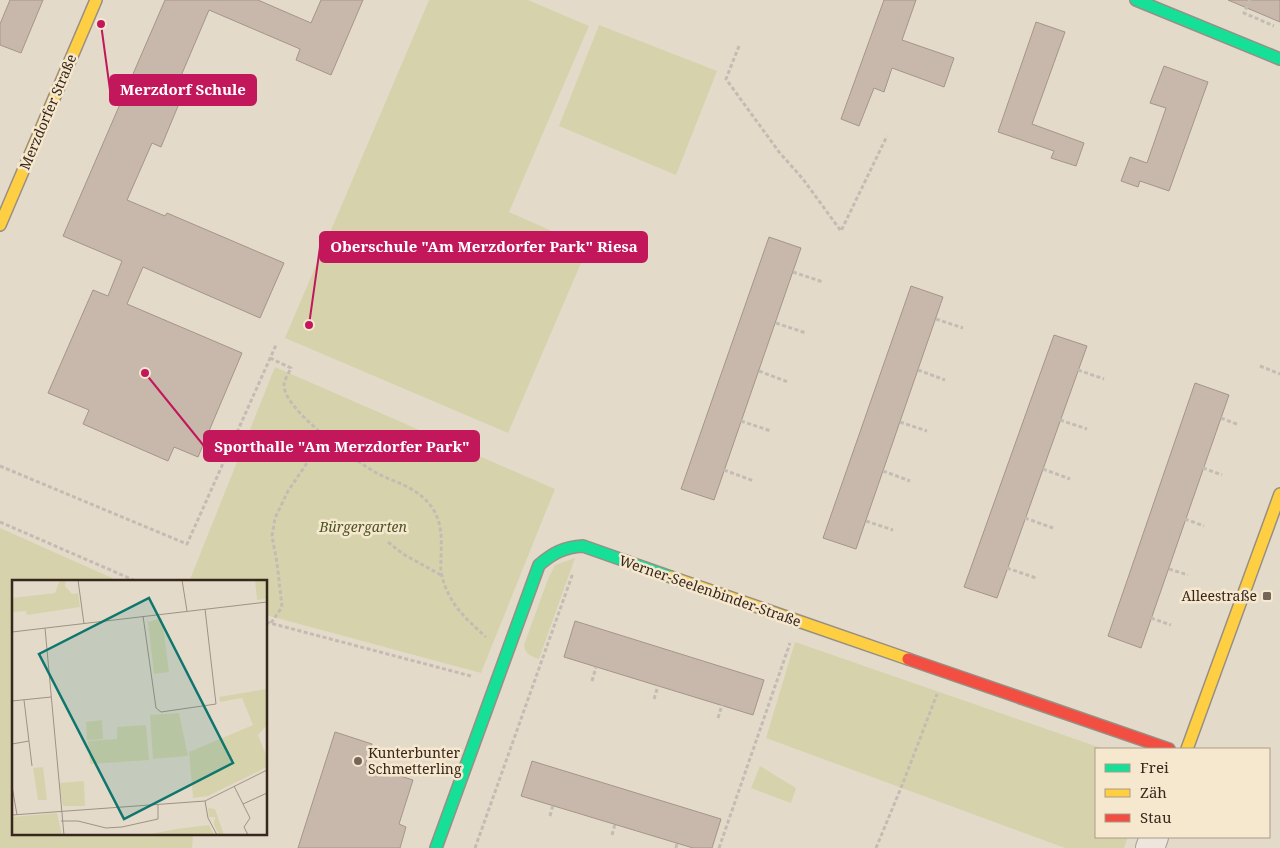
<svg xmlns="http://www.w3.org/2000/svg" width="1280" height="848" font-family="'Noto Serif',serif">
<rect width="100%" height="100%" fill="#e4daca"/>
<g fill="#d6d3ac">
<polygon points="429,0 528,0 589,26 509,212 588,247 508,433 285,338"/>
<polygon points="599,25 717,71 676,175 559,126"/>
<polygon points="275,367 555,489 481,673 266,615 266,582 189,582"/>
<polygon points="0,528 121,582 14,582 14,834 193,834 192,848 0,848"/>
<path d="M575,558L539,659C530,656 525,654 524,645L548,579L555,565Z"/>
<polygon points="795,642 1104,749 1096,749 1096,837 1128,837 1124,848 1065,848 766,738"/>
<polygon points="760,766 796,788 791,803 751,788"/>
</g>
<g fill="#c8b8ab" stroke="#a4958a">
<polygon points="10,0 43,0 21,53 0,45 0,24"/>
<polygon points="165,0 258,0 311,23 321,0 363,0 331,75 296,60 300,49 209,10 175,90 183,94 161,147 152,143 127,200 165,216 167,213 284,263 260,318 143,267 127,304 242,353 198,457 174,447 168,461 83,424 89,410 48,393 93,290 108,296 122,261 63,236"/>
<polygon points="884,0 916,0 902,40 954,58 944,87 892,68 884,92 874,88 859,126 841,119"/>
<polygon points="1228,0 1280,0 1280,22"/>
<polygon points="1036,22 1065,32 1032,124 1084,143 1076,166 1051,158 1054,151 998,132"/>
<polygon points="1164,66 1208,82 1169,191 1140,181 1138,187 1121,181 1130,157 1147,163 1166,108 1150,103"/>
<polygon points="769,237 801,248 714,500 681,489"/>
<polygon points="911,286 943,297 856,549 823,538"/>
<polygon points="1054,335 1087,346 997,598 964,587"/>
<polygon points="1195,383 1229,395 1141,648 1108,636"/>
<polygon points="575,621 764,680 753,715 564,657"/>
<polygon points="335,732 372,744 365,765 413,780 399,824 406,827 400,848 298,848"/>
<polygon points="532,761 721,819 712,848 693,848 521,796"/>
</g>
<g fill="none" stroke-linecap="round" stroke-linejoin="round">
<defs>
<polyline id="street" points="1150,848 1154,837"/>
<g id="fast">
<polyline points="1136,0 1280,59"/>
<path d="M436,848L539,565C553,553 564,547 583,546L671,577"/>
</g>
<g id="slow">
<polyline points="0,225 96,0"/>
<polyline points="671,577 908,659"/>
<polyline points="1187,749 1280,494"/>
</g>
<polyline id="jam" points="908,659 1169,749"/>
</defs>
<use href="#street" stroke="#a99f94" stroke-width="30"/>
<use href="#fast" stroke="#988f84" stroke-width="14"/>
<use href="#slow" stroke="#988f84" stroke-width="14"/>
<use href="#jam" stroke="#988f84" stroke-width="14"/>
<g stroke="#c4bcb3" stroke-width="3" stroke-dasharray="4 2.5" stroke-linecap="butt">
<polyline points="1250,0 1244,13 1274,26"/>
<polyline points="739,46 726,79 779,152 803,179 841,231 887,136"/>
<polyline points="793,272 823,282"/>
<polyline points="936,319 963,328"/>
<polyline points="776,323 806,333"/>
<path d="M270,358L291,368C289,373 284,380 284,385C284,410 352,458 373,471C388,480 407,484 420,495C442,512 442,533 441,557C441,563 440,570 442,576C449,604 465,618 486,637"/>
<polyline points="1260,366 1280,374"/>
<polyline points="918,370 945,380"/>
<polyline points="1078,370 1104,379"/>
<polyline points="759,371 788,382"/>
<polyline points="1221,418 1239,425"/>
<polyline points="1060,420 1087,429"/>
<polyline points="741,421 771,431"/>
<polyline points="900,422 927,431"/>
<polyline points="0,466 187,544 276,345"/>
<polyline points="1203,468 1222,475"/>
<polyline points="1043,469 1070,479"/>
<polyline points="724,470 754,481"/>
<polyline points="883,471 910,481"/>
<polyline points="1025,518 1053,528"/>
<polyline points="1185,519 1204,526"/>
<polyline points="866,521 893,530"/>
<polyline points="0,522 138,582"/>
<polyline points="388,542 403,554 441,575"/>
<polyline points="1007,568 1036,578"/>
<polyline points="1169,569 1188,575"/>
<polyline points="1151,618 1171,625"/>
<polyline points="266,622 471,676"/>
<polyline points="271,623 282,607 277,563 272,536 275,518 288,491 309,460 333,442"/>
<polyline points="592,681 596,667"/>
<polyline points="654,699 658,686"/>
<polyline points="718,718 722,705"/>
<polyline points="550,816 553,805"/>
<polyline points="612,835 615,824"/>
<polyline points="475,848 573,573"/>
<polyline points="676,848 677,843"/>
<polyline points="719,848 790,643"/>
<polyline points="876,848 903,783 937,694"/>
</g>
<use href="#street" stroke="#ece6dd" stroke-width="28"/>
<use href="#fast" stroke="#16e098" stroke-width="11"/>
<use href="#slow" stroke="#ffcf43" stroke-width="11"/>
<use href="#jam" stroke="#f24e42" stroke-width="11"/>
</g>
<g fill="#746659" stroke="#f6e8cf" stroke-width="2">
<rect x="1262" y="591" width="10" height="10" rx="2.5"/>
<circle cx="358" cy="761" r="5"/>
</g>
<g text-anchor="middle" stroke-width="5" stroke-linejoin="round" paint-order="stroke">
<g font-size="14" fill="#37271c" stroke="#f6e8cf">
<text transform="translate(48 112) rotate(-67)" y="5">Merzdorfer Straße</text>
<text transform="translate(710 591) rotate(19)" y="5">Werner-Seelenbinder-Straße</text>
</g>
<g font-size="14" font-style="italic" fill="#4b5422" stroke="#f6e8cf">
<text x="363" y="532">Bürgergarten</text>
</g>
<g font-size="14" fill="#37271c" stroke="#f6e8cf" text-anchor="end">
<text x="1257" y="601">Alleestraße</text>
<text x="368" y="758" text-anchor="start">Kunterbunter<tspan x="368" dy="16">Schmetterling</tspan></text>
</g>
</g>
<g transform="translate(12 580)">
<rect width="255" height="255" fill="#e4daca"/>
<path d="M48,0H54L53,6L60,14L66,13L68,27L15,35L14,31L0,32V18L43,13ZM243,0H255V19L245,20ZM150,38L157,92L142,94L136,42ZM254,109L255,145L246,155L255,177V187L196,216L181,218L177,172L241,145L230,118L208,122L207,117ZM167,133L176,176L141,179L138,135ZM90,140L91,159L75,160L74,142ZM134,145L137,180L78,184L76,161L105,159V147ZM31,187L35,220H26L21,188ZM72,201L73,226H51L47,203ZM196,228L203,229L212,255H207L202,245L203,237H197ZM45,233L50,255H0V237ZM197,245L202,255H134L164,249Z" fill="#d6d3ac"/>
<path fill="none" stroke="#9f9284" stroke-width="1" d="M66,0L72,44M170,0L175,31M131,36L144,128L149,132L204,124L193,29M33,48L52,255M0,52L255,22M12,120L20,186M0,121L39,117M0,164L17,161M0,206L5,235M222,206L238,238L232,247L236,255M193,221L196,238L205,255M231,224L255,213M0,235L193,221L255,190M49,241H66L94,248L110,247L146,239V224"/>
<path fill="#0f766e" fill-opacity="0.15" stroke="#0f766e" stroke-width="2.5" d="M137,18L221,183L112,239L27,74Z"/>
<rect width="255" height="255" fill="none" stroke="#37271c" stroke-width="2.5"/>
</g>
<path fill="none" stroke="#c2185b" stroke-width="2" d="M101 24L110 90M309 325L320 247M145 373L204 446"/>
<g fill="#c2185b" stroke="#f6e8cf" stroke-width="2">
<circle cx="101" cy="24" r="5"/>
<circle cx="309" cy="325" r="5"/>
<circle cx="145" cy="373" r="5"/>
</g>
<g fill="#c2185b" stroke="#c2185b" stroke-width="2">
<rect x="110" y="75" width="146" height="30" rx="5"/>
<rect x="320" y="232" width="327" height="30" rx="5"/>
<rect x="204" y="431" width="275" height="30" rx="5"/>
</g>
<g font-size="15" text-anchor="middle" font-weight="bold" fill="#fff">
<text x="183" y="95">Merzdorf Schule</text>
<text x="484" y="252">Oberschule "Am Merzdorfer Park" Riesa</text>
<text x="342" y="452">Sporthalle "Am Merzdorfer Park"</text>
</g>
<rect x="1095" y="748" width="175" height="90" fill="#f6e8cf" stroke="#aa9b87"/>
<rect x="1105" y="764" width="25" height="8" fill="#16e098" stroke="#aa9b87"/>
<text x="1140" y="773" font-size="15" fill="#37271c">Frei</text>
<rect x="1105" y="789" width="25" height="8" fill="#ffcf43" stroke="#aa9b87"/>
<text x="1140" y="798" font-size="15" fill="#37271c">Zäh</text>
<rect x="1105" y="814" width="25" height="8" fill="#f24e42" stroke="#aa9b87"/>
<text x="1140" y="823" font-size="15" fill="#37271c">Stau</text>
</svg>
